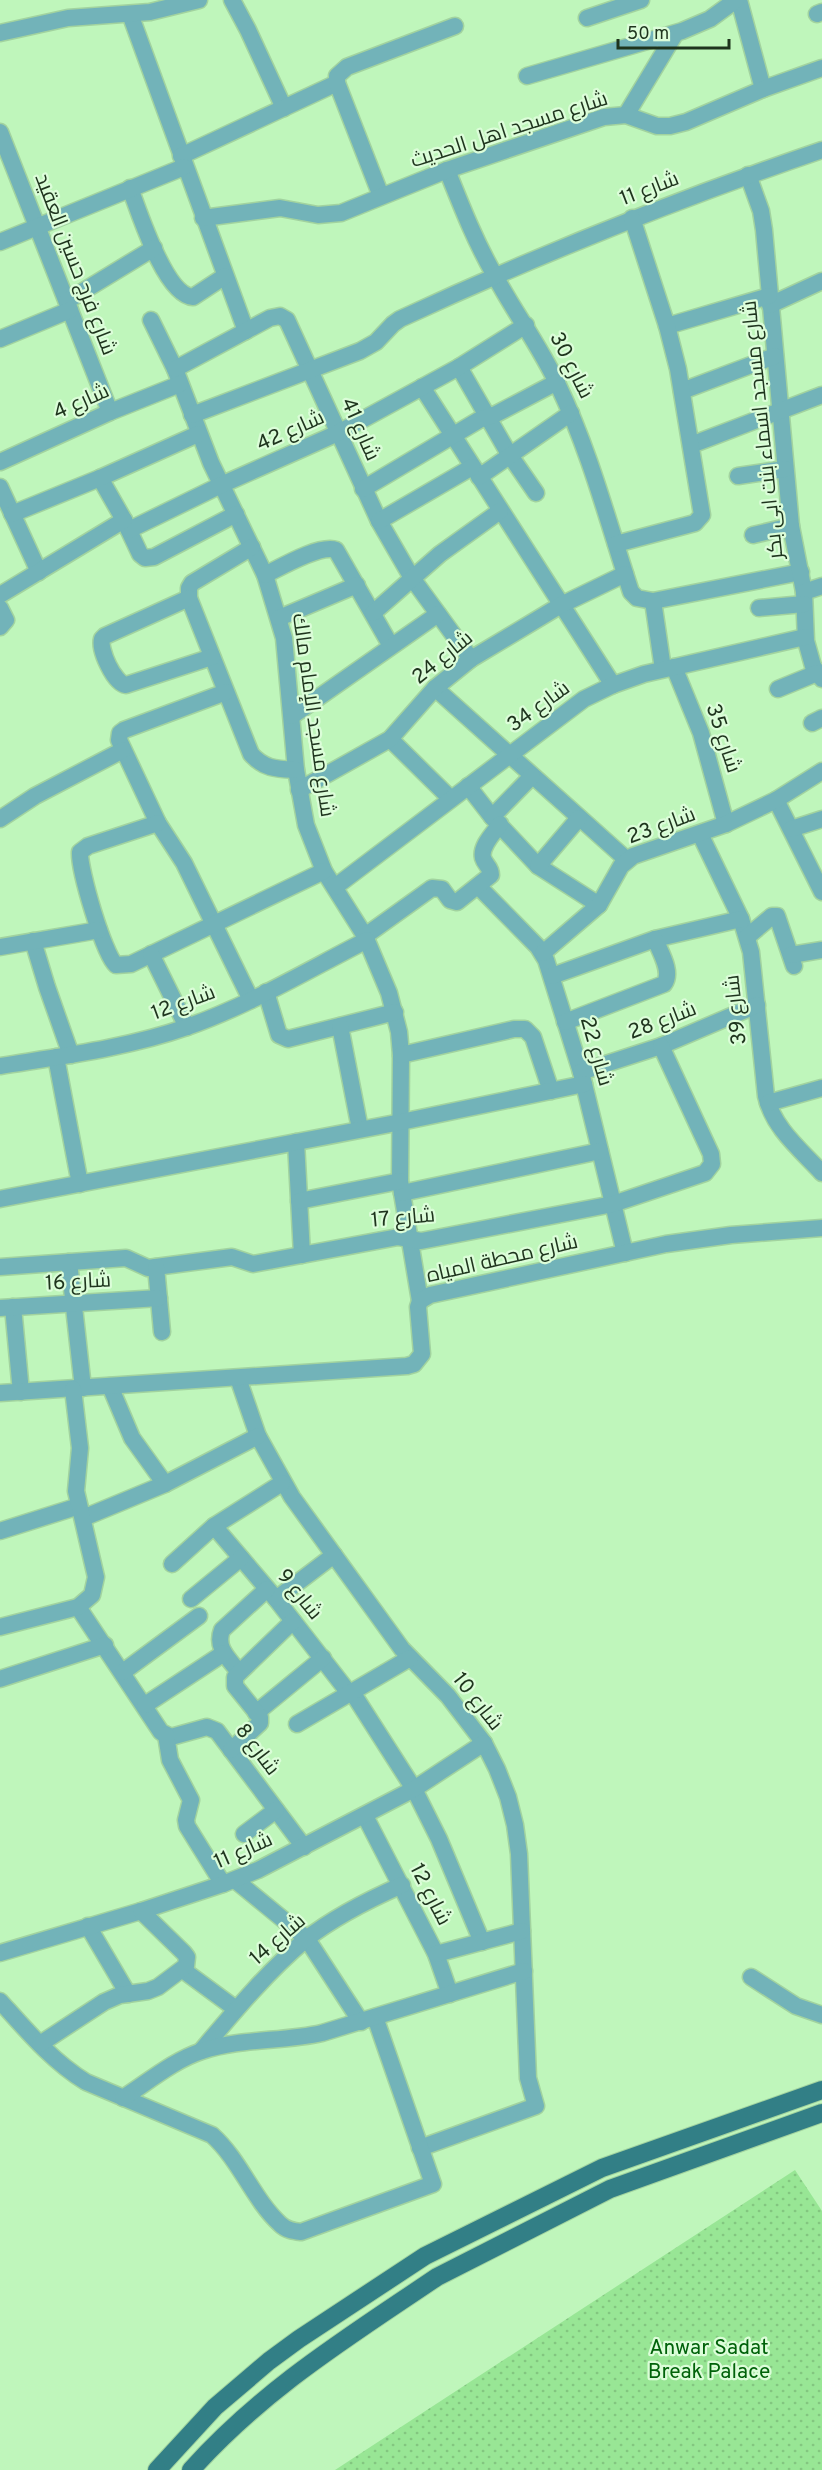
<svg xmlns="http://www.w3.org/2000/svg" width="822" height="2470" font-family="Overpass,Cairo,sans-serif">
<defs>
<pattern id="garden-dots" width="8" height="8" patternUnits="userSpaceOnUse" patternTransform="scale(1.5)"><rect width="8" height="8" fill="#98e695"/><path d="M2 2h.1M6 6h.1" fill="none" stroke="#83c680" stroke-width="1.8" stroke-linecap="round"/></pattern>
</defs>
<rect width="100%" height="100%" fill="#bff6bb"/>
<polygon fill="url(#garden-dots)" points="795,2170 822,2211 822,2470 335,2470"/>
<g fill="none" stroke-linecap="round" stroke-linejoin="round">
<defs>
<g id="street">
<polyline points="232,0 248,30 284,108"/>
<polyline points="739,0 763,89"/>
<polyline points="130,14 246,331"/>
<polyline points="817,14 822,12"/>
<polyline points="587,18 641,0"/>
<polyline points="0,33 68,18 150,12 199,0"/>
<polyline points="527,76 682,31 710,19 736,0"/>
<polyline points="626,115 675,34"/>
<polyline points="0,132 110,412"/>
<polyline points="181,156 337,83"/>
<path d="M447,170C461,205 475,241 494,274C514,312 540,346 558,385C590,452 608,522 631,592L637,598L653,601L801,572"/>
<polyline points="748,175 761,211 764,230 791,526 804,592 806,641 813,666 822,679"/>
<path d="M130,188C139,212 165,295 193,297L225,276"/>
<polyline points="381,196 337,83 337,76 347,67 455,26"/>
<polyline points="203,218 280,208 318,215 341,213 447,170 604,117 626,115 657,126 670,126 686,122 763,89 822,68"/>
<polyline points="0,242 184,167"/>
<polyline points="67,301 154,248"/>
<polyline points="770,305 822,281"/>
<polyline points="151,320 175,369 211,463 265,575 284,638 296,770 306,825 324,871 365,936 389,993 399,1032 401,1055 400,1181 420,1301"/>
<polyline points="667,326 769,296"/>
<polyline points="0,339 70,310"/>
<polyline points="459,367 509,454 536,493"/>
<polyline points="175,369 270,318 280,316 287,320 379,521 412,578 471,659"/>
<polyline points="422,387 613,685"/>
<polyline points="682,391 775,356"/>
<path d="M192,415L360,351L376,342L393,324L400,319C538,255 678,199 822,150"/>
<polyline points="691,445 822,395"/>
<polyline points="0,462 110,412 180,384"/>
<polyline points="738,476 785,469"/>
<polyline points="479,477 571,413"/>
<polyline points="100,478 124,520 140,554 145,558 154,557 236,514"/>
<polyline points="0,487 39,572"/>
<polyline points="363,489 479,420 496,414 557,382"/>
<polyline points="12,514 100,478 198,434"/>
<polyline points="379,521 472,467"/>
<polyline points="129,530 221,485 338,433 459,367 526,325"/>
<polyline points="753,535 791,526"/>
<polyline points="616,544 695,523 702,515 678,369 667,326 632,218"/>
<path d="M252,547L192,583L189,588V598L251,754C264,769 277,769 296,770"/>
<path d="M265,575C281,567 320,544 336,550L391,646"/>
<polyline points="804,592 822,586"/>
<polyline points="0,595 124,520"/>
<path d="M189,598L105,636L102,639C99,650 114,683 126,685L212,657"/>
<polyline points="653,601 663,669"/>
<polyline points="0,608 6,620 0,627"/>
<polyline points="759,608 804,604"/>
<polyline points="373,613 440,554 500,511"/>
<polyline points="279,618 357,585"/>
<polyline points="674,667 701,733 726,824"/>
<polyline points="435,688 627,860"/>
<polyline points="778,689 817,673"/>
<polyline points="226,692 124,730 120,733 119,740 158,823 184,863 251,1000"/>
<polyline points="292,716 438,614"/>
<polyline points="812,723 822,718"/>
<polyline points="390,739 451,799"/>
<polyline points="468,786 492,817 538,866 599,905"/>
<polyline points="299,790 390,739 435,688 471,659 561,605 625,574"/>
<polyline points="776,800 822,892"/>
<polyline points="492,817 532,776"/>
<polyline points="0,819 35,796 123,750"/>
<path d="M158,823L88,846L80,852C79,870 104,955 116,965L131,964L324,871"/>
<polyline points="791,829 822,819"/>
<path d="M700,834L741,919L751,952L766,1096C773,1128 801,1150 822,1173"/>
<polyline points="538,866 579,818"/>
<polyline points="478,886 538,947 546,960 581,1072 625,1253"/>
<polyline points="335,887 584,699 613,685 644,674 805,637"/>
<path d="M365,936L432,888L442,889L450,900L457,902L491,875C491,867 485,865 483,858C480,846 494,833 500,824"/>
<polyline points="747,937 772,916 777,916 794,966"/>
<polyline points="33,941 47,987 71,1055"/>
<polyline points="0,947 99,930"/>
<polyline points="543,953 599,905 621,866 633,856 726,824 776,800 822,771"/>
<polyline points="151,954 187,1027"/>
<polyline points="791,955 822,950"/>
<polyline points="552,976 655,939 741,919"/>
<polyline points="266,992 279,1035 288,1039 395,1012"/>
<path d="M565,1022L664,984C673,972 660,952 655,939"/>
<polyline points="340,1026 360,1129"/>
<polyline points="401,1055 514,1029 525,1029 533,1037 551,1091"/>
<polyline points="56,1057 80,1184"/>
<path d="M0,1066C62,1056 127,1048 187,1027C250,1005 308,970 367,940"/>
<polyline points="581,1072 661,1046 757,1005"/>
<polyline points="768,1103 822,1088"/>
<polyline points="296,1142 302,1255"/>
<polyline points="402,1193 600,1151"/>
<polyline points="0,1199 401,1122 584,1084"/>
<polyline points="299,1201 400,1181"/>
<polyline points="69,1262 83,1388"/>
<polyline points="0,1267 126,1258 148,1268 232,1257 253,1264 398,1237 421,1241 613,1204 705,1173 712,1164 711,1154 661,1046"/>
<polyline points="156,1267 162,1332"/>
<polyline points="13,1307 21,1392"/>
<polyline points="0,1308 159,1298"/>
<polyline points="238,1378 258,1436 292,1497 402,1649 448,1696 484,1743 497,1769 508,1797 515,1825 519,1854 528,2078 536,2106 420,2148"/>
<polyline points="110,1386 132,1438 165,1484"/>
<polyline points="0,1393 407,1366 414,1364 422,1354 418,1307 420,1301 430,1295 666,1244 731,1235 822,1228"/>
<polyline points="83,1518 165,1484 258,1436"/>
<polyline points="214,1526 276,1599 349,1693"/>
<polyline points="0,1531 79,1506"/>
<polyline points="172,1564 214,1526 282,1483"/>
<polyline points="191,1599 241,1558"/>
<polyline points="276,1599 334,1555"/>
<polyline points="78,1607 161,1732 171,1737 207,1727 217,1731 304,1847"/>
<polyline points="0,1627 78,1607 92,1595 96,1577 76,1491 80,1448 73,1389"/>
<polyline points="123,1672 199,1616"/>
<path d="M239,1672C229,1659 215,1648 222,1630L267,1589"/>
<polyline points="0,1679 105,1645"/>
<polyline points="352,1692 414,1789 439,1839 482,1942"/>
<polyline points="145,1705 224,1653"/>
<polyline points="256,1713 323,1658"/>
<polyline points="297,1724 410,1658"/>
<polyline points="166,1735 170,1760 191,1800 186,1820 187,1826 223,1884"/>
<polyline points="231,1750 260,1723 260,1717 235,1686 235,1677 293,1621"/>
<polyline points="365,1816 436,1954 450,1994"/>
<polyline points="244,1834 276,1810"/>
<polyline points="235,1880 307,1939 361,2022"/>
<polyline points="88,1926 128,1994"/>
<polyline points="0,1953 141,1911 223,1884 258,1870 414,1789 484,1743"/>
<polyline points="436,1954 522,1931"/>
<polyline points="183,1970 236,2009"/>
<polyline points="751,1977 796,2006 822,2015"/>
<path d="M0,2001C27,2031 52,2061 86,2082L212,2135C240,2160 253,2199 280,2224C286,2230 293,2231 301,2232L433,2184L375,2017"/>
<polyline points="40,2044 104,2002 120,1995 148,1991 158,1987 186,1966 187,1957 184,1953 141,1911"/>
<path d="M201,2051C233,2013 266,1973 305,1940C334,1917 368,1900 402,1885"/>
<path d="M123,2098C148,2082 174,2060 202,2051C240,2038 283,2042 322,2033L524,1971"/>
</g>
<g id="primary">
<polyline points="157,2470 215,2407 269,2361 299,2339 425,2256 602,2168 822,2090"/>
<path d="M191,2470C265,2388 347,2338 437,2277L610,2189L822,2113"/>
</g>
</defs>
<use href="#street" stroke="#a2d39f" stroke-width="19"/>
<use href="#primary" stroke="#a2d39f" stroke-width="20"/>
<use href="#street" stroke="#72b3b9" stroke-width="16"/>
<use href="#primary" stroke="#327f86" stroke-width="18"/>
</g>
<g text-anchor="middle" stroke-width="4.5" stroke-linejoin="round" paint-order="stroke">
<g font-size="21" fill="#1e341d" stroke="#dcfdd9">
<text transform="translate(509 129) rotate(-18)" y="7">شارع مسجد اهل الحديث</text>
<text transform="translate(649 188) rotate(-21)" y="7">شارع 11</text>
<text transform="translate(76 264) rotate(69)" y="7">شارع فرج حسين العقيد</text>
<text transform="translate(572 365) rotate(63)" y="7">شارع 30</text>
<text transform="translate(81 401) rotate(-24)" y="7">شارع 4</text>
<text transform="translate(361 429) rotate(66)" y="7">شارع 41</text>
<text transform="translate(290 430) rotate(-24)" y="7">شارع 42</text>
<text transform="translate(762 430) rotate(-96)" y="7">شارع مسجد اسماء بنت ابى بكر</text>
<text transform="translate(442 657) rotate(-39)" y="7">شارع 24</text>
<text transform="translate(538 706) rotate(-36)" y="7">شارع 34</text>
<text transform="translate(314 715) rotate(82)" y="7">شارع مسجد الإمام مالك</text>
<text transform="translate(724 738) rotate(72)" y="7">شارع 35</text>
<text transform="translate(661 825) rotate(-20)" y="7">شارع 23</text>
<text transform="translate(183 1002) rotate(-20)" y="7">شارع 12</text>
<text transform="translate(735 1010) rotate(-96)" y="7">شارع 39</text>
<text transform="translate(662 1020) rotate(-21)" y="7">شارع 28</text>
<text transform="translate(597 1051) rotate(74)" y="7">شارع 22</text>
<text transform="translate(403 1217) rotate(-5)" y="7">شارع 17</text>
<text transform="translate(502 1258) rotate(-13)" y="7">شارع محطة المياه</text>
<text transform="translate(78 1281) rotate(-3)" y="7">شارع 16</text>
<text transform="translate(300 1594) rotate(51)" y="7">شارع 9</text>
<text transform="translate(478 1701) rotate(52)" y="7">شارع 10</text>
<text transform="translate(258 1749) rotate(53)" y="7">شارع 8</text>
<text transform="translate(243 1850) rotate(-24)" y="7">شارع 11</text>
<text transform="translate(431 1894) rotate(63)" y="7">شارع 12</text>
<text transform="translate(277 1939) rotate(-41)" y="7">شارع 14</text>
</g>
<g font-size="21" fill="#00620a" stroke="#dcfdd9">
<text x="709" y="2354">Anwar Sadat<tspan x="709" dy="24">Break Palace</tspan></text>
</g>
</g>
<path d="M618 39v9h111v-9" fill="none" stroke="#1e341d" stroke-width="3"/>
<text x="627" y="39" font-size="18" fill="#1e341d" stroke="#dcfdd9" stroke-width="4.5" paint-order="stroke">50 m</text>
</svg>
